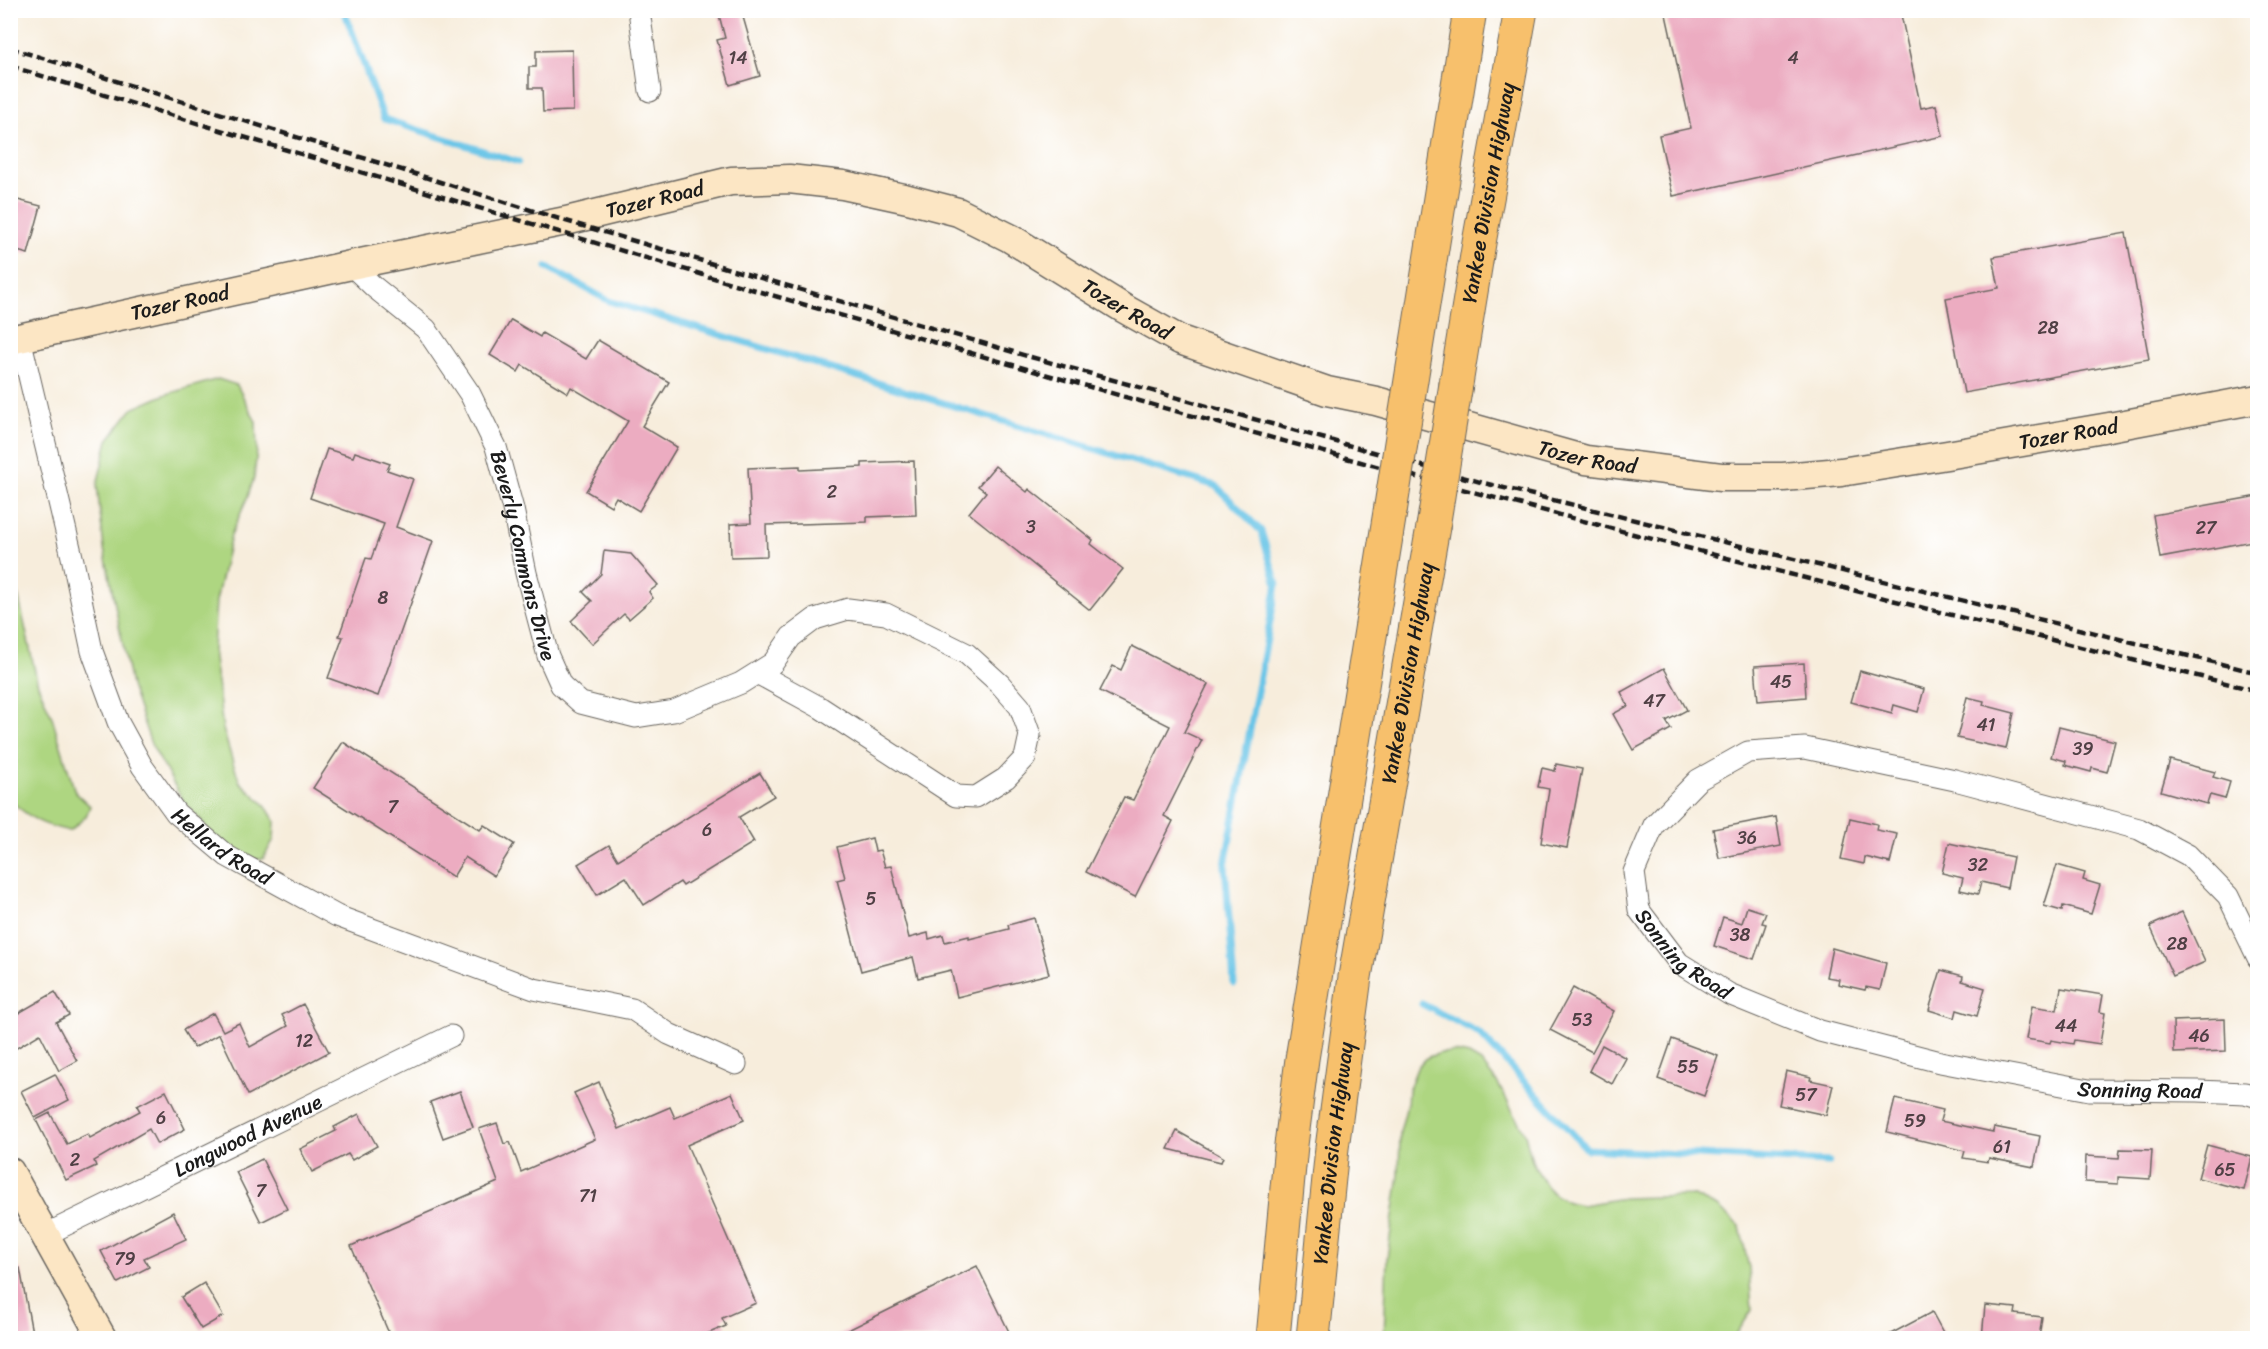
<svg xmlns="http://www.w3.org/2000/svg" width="2268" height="1349" font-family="Sriracha,sans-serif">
<rect width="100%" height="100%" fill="#fff"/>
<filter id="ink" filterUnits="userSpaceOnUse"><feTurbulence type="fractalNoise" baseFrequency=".0167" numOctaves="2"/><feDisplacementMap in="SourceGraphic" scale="12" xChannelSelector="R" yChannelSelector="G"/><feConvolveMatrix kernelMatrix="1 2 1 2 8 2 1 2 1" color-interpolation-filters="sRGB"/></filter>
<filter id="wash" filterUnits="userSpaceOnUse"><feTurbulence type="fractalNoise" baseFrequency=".008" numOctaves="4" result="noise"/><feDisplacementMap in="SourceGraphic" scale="24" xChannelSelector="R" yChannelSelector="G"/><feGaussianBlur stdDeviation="1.35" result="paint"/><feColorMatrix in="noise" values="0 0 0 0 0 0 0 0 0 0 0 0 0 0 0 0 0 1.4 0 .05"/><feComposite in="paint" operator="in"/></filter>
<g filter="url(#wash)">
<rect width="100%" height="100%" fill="#f7eddc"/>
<g fill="#aed681" stroke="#65794e" stroke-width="1.5">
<polygon points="218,379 237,385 256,422 257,450 254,478 247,499 231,535 216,601 213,650 223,729 233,763 240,782 265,805 275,821 274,839 263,859 249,860 219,841 184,802 151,744 131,686 104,549 97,485 108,440 132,409 164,395"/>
<path d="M10,559L38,685L52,717L75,792L90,806L86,816L70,831C42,825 32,820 11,801Z"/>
<polygon points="1455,1052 1469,1055 1481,1062 1498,1084 1525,1134 1532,1161 1546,1186 1556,1196 1568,1202 1582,1205 1624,1198 1694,1196 1719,1208 1740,1227 1749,1268 1752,1310 1734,1338 1384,1338 1387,1258 1399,1175 1400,1132 1407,1105 1408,1091 1418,1066 1428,1057 1441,1053"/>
</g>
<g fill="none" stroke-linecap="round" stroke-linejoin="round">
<g stroke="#69c5e7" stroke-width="7">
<polyline points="344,10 384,119 518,162"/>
<polyline points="547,267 609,301 1216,486 1261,531 1277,584 1225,865 1234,984"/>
<polyline points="1422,1004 1479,1033 1587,1149 1829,1162"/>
</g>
</g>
<g id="blocks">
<g fill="#ecacc1">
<polygon points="734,10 741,10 760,76 730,85 717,40 725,38 719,15"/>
<polygon points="1665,10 1900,10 1921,108 1936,105 1943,136 1673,196 1659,135 1691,128"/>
<polygon points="572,50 573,111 543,112 542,88 529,88 529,67 536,67 536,51"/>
<polygon points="10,198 41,206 28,254 10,249"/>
<polygon points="2126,233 2149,359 1964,393 1946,298 1999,288 1993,257"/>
<polygon points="511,320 540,337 542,333 586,359 598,340 669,382 642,426 677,447 639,511 616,497 611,506 586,491 628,421 571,387 568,393 522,365 518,372 490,355"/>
<polygon points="327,449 353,457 355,452 390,464 387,470 413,479 396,527 433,541 378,696 328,678 343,637 339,636 366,558 371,559 384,524 310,498"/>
<polygon points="914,461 916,515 867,517 867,522 766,525 767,556 731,557 730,524 751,523 748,468 800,466 800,470 862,467 862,463"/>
<polygon points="995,466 1027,492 1029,489 1093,540 1091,544 1123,569 1090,610 969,513 986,492 978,486"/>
<polygon points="2258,496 2258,540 2160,558 2153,515"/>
<polygon points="604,551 631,554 658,585 649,592 653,598 629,619 624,614 592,644 571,621 592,601 583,592 601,574"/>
<polygon points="1132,646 1208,684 1184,732 1202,740 1164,816 1173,821 1135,897 1086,872 1124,797 1133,800 1170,726 1100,691 1113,666 1121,670"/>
<polygon points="1804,663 1806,697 1758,701 1755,666"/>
<polygon points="1664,668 1687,710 1666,721 1671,729 1633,750 1613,714 1628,706 1621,692"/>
<polygon points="1860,671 1924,689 1918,712 1894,705 1892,713 1851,702"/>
<polygon points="1967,697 1984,701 1983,705 2014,713 2006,749 1957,738"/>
<polygon points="2059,727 2115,741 2107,772 2092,768 2091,772 2065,765 2066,761 2051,757"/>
<polygon points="343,742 480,830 484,825 514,844 494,876 465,857 453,877 313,788"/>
<polygon points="2170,760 2215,772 2213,777 2230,782 2225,799 2210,795 2207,804 2161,791"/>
<polygon points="1556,764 1582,769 1567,848 1541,843 1549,789 1538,787 1542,768 1555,771"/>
<polygon points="760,773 774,796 739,817 754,842 683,886 680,882 644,905 626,877 597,895 578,864 609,845 618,860"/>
<polygon points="1776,817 1781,846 1719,858 1713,829"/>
<polygon points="1850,818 1877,824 1876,830 1897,834 1890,863 1865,857 1864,864 1841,859"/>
<polygon points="872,838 875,851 880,850 885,867 891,866 909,938 928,933 929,939 943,935 945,942 969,936 969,939 1009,929 1008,925 1034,918 1049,974 957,997 951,970 918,978 913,957 861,971 837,880 845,878 837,847"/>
<polygon points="1949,843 2013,857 2007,888 1981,882 1978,894 1960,890 1963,878 1942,873"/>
<polygon points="2057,865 2085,873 2083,880 2100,885 2091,914 2063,906 2062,911 2044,906"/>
<polygon points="1747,907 1766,913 1762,923 1766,924 1754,959 1714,946 1723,917 1742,923"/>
<polygon points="2182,912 2205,962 2173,976 2150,926"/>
<polygon points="1832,948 1886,963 1880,990 1866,987 1865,990 1838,984 1839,979 1826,977"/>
<polygon points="1941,970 1963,976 1962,981 1985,988 1977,1016 1957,1010 1955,1018 1929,1010"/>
<polygon points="1573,988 1614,1011 1592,1052 1550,1030"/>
<polygon points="2061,988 2103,995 2100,1012 2105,1013 2100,1044 2074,1040 2073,1044 2051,1040 2050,1043 2026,1039 2032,1006 2057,1010"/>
<polygon points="55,992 69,1015 56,1022 77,1061 59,1071 40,1034 10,1052 10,1018"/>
<polygon points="303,1004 329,1052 248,1095 219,1034 194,1048 183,1030 213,1013 223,1031 239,1023 250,1047 288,1026 282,1015"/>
<polygon points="2225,1019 2226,1051 2174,1053 2173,1021"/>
<polygon points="1672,1039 1718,1056 1704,1096 1658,1079"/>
<polygon points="1602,1045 1626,1058 1612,1084 1589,1071"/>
<polygon points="1786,1071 1811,1077 1810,1080 1833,1085 1826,1115 1779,1105"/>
<polygon points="55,1074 69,1100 35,1118 21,1091"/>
<polygon points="599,1082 619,1129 670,1107 675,1118 732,1093 744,1120 687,1145 756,1303 722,1318 726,1326 697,1338 391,1338 351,1246 498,1182 479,1129 497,1123 504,1144 510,1142 521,1172 595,1139 574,1093"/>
<polygon points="166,1091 185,1129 157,1144 149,1129 94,1161 96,1166 66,1180 36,1120 50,1113 67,1144 88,1134 90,1138 140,1111 137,1106"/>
<polygon points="460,1091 473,1127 443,1138 430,1102"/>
<polygon points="1895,1099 1943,1110 1940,1121 1993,1132 1994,1127 2040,1136 2034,1167 1989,1158 1988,1162 1963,1158 1965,1151 1887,1132"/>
<polygon points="359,1114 377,1146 352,1160 348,1154 312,1172 300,1149 336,1131 334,1127"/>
<polygon points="1177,1131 1223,1157 1221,1162 1168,1149"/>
<polygon points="2207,1145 2252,1157 2244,1190 2198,1178"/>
<polygon points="2120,1149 2152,1150 2150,1179 2118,1177 2118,1184 2085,1182 2086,1156 2119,1158"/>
<polygon points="262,1159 287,1209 261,1222 236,1172"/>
<polygon points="173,1212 186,1239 144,1258 149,1267 118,1283 101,1251"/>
<polygon points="977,1266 1012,1338 832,1338"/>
<polygon points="20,1268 33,1338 10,1338 10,1269"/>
<polygon points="204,1283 223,1316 201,1329 181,1297"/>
<polygon points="1985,1305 2016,1308 2015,1314 2042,1317 2039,1338 1982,1338"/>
<polygon points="1932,1312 1946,1338 1883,1338"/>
</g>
</g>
</g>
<g filter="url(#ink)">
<use href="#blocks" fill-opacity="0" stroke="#69655f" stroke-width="1.5"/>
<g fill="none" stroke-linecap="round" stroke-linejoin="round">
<defs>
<g id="street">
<polyline points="639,10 650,91"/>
<path id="s1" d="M351,265L374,287L426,329L470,394L496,447L513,509L526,573L548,656L561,685L581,703L636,717L674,711L741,683L773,663L791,637L815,619L848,609L886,614L967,654L1000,684L1020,707L1030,735L1025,758L1006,778L976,797L956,796L821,708L757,673"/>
<path id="s2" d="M20,338L73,561L92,651L118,722L142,766L176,813L227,856L337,916L534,989L632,1009L669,1034L736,1064"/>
<path id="s3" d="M2258,958L2228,896L2188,855L2139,829L1955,780L1805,748L1748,752L1698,780L1654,825L1634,872L1639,910L1679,963L1729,994L1820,1031L1940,1062L2089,1090L2198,1091L2245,1093L2258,1097"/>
<path id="s4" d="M45,1235L451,1036"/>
</g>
<g id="secondary">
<path id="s5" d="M10,340L351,265L566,221L731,181L789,179L843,185L908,199L958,212L1010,238L1123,308L1180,340L1327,391L1376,401L1586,460L1721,477H1783L1841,472L1947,455L2109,427L2258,399"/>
<polyline points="10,1172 102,1338"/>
</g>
<g id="highway">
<polyline points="1415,355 1470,10"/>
<path id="s6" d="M1456,384L1479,243L1521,10"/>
<polyline points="1273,1338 1291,1145 1302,1059 1390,512"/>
<path id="s7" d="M1313,1338L1332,1148L1355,977L1433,527"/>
</g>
</defs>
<use href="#street" stroke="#69655f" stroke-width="23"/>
<use href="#secondary" stroke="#69655f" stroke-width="31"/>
<use href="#highway" stroke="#69655f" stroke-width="35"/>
<use href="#street" stroke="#fff" stroke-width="21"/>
<use href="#secondary" stroke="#fce6c4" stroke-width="28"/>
<use href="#highway" stroke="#f7c06c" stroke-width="33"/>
<g stroke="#1c1c1c" stroke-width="4.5" stroke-dasharray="9 4.5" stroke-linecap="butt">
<polyline points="10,48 566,221 1027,356 1484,483 2258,673"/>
<path d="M10,66C141,107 272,145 403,185C657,262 912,337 1168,409C1529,510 1893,601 2258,691"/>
</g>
<defs>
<g id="highway-bridge">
<polyline points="1390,512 1415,355"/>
<polyline points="1433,527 1456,384"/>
</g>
</defs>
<use href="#highway-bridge" stroke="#69655f" stroke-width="35" stroke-linecap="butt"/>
<use href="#highway-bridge" stroke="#f7c06c" stroke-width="33"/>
</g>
</g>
<g text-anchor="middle" stroke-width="4.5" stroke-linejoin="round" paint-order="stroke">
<g font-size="18" fill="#504045">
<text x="738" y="64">14</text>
<text x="1793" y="64">4</text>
<text x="2048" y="334">28</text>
<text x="832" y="498">2</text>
<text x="1031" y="533">3</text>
<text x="2206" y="534">27</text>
<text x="383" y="604">8</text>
<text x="1781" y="688">45</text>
<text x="1654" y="707">47</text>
<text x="1986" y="731">41</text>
<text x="2083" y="755">39</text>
<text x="393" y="813">7</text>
<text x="707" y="836">6</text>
<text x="1747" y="844">36</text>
<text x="1978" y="871">32</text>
<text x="871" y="905">5</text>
<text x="1740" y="941">38</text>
<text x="2177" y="950">28</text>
<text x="1582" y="1026">53</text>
<text x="2066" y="1032">44</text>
<text x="2199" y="1042">46</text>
<text x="304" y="1047">12</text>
<text x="1688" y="1073">55</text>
<text x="1806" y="1101">57</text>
<text x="161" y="1124">6</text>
<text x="1915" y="1127">59</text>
<text x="2002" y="1153">61</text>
<text x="75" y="1166">2</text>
<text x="2225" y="1176">65</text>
<text x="261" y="1197">7</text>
<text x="588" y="1202">71</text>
<text x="125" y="1265">79</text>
</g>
<g font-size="21" fill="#1c1c1c" stroke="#fff">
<text dy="7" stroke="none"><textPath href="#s6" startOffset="194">Yankee Division Highway</textPath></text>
<text dy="7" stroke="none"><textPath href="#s5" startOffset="660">Tozer Road</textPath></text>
<text dy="7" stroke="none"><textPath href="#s5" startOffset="174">Tozer Road</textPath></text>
<text dy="7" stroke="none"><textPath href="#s5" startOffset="1164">Tozer Road</textPath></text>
<text dy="7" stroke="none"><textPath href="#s5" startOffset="2136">Tozer Road</textPath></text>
<text dy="7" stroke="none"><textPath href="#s5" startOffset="1650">Tozer Road</textPath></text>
<text dy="7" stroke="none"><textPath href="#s1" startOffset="348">Beverly Commons Drive</textPath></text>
<text dy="7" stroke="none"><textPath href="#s7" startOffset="672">Yankee Division Highway</textPath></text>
<text dy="7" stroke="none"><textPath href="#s2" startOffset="562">Hellard Road</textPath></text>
<text dy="7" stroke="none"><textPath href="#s3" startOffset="856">Sonning Road</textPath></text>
<text dy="7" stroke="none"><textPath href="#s3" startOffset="1342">Sonning Road</textPath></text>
<text dy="7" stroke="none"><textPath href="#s4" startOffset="226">Longwood Avenue</textPath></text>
<text dy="7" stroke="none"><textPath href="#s7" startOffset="186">Yankee Division Highway</textPath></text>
</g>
</g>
<rect width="2268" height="1349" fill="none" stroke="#fff" stroke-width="36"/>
</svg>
